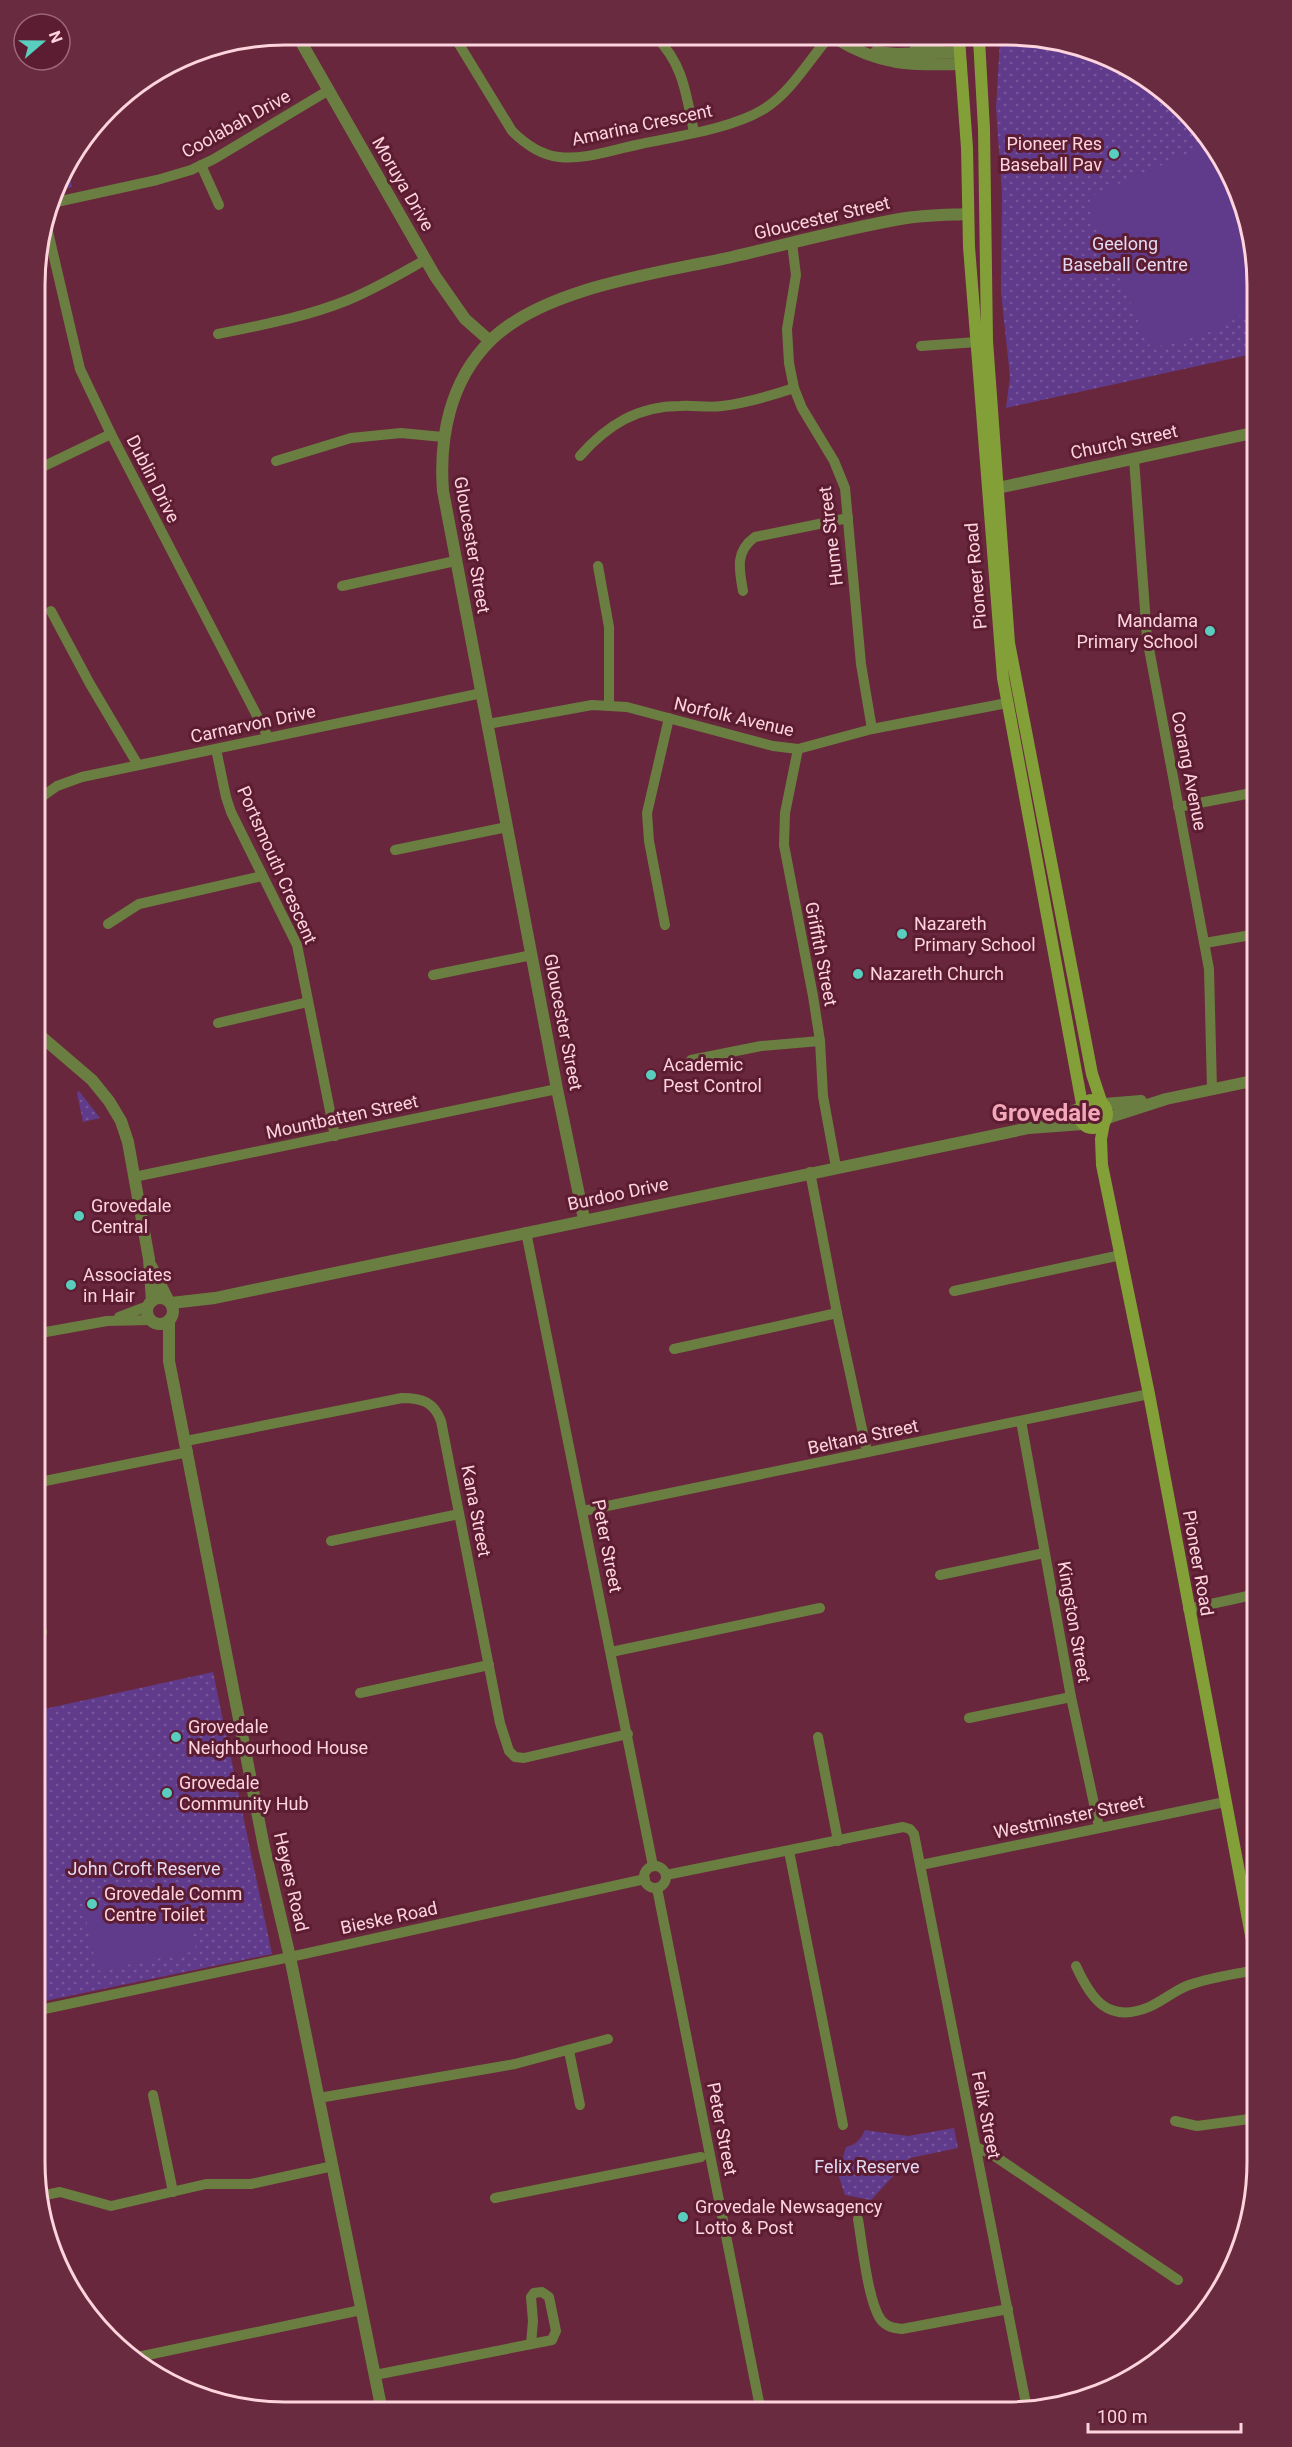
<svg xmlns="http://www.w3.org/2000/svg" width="1292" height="2447" font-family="Roboto,sans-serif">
<defs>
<pattern id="grass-dots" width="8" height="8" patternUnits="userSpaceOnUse" patternTransform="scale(1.5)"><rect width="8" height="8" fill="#613b8b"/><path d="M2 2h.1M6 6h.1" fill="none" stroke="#79569b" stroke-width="1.8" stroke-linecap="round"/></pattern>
</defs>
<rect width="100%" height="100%" fill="#68273c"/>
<g fill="url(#grass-dots)">
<polygon points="862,38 938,39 920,45 874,42"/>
<polygon points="1000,39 1055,39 1117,60 1172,97 1215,146 1244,205 1257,285 1257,353 1006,408 1010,377 1001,292 1002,194 996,108"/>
<polygon points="67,165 72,187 56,190 61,174"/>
<polygon points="79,1091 100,1118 83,1122 77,1093"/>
<polygon points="213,1672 272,1954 35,2003 35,1711"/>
<path d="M954,2128L958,2148L910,2158L871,2200L845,2195L838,2174L846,2147C856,2145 861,2139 865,2130L908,2136Z"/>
</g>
<g fill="#613b8b">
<path d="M1213,143L1244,205L1257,285V298C1232,331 1194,338 1155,347L1149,345L1090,212L1089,202L1095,194L1102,191Z"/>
<polygon points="183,1889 196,1951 97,1971 84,1909"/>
</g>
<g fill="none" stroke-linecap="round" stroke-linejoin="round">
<g stroke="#6b7e41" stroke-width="10">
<path d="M454,36L512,131C525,144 541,155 559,157C584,160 612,150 636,145C673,137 732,129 764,109C790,93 808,62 828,38"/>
<path d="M656,37C684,65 686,95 694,132"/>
<polyline points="201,165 219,205"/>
<polyline points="52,203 157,180 191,170 214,159 329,90"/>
<polyline points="46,223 80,369 111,434 268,737"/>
<polyline points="792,243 796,275 787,329 789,363 794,388 802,408 834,461 845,488 861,664 872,729"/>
<path d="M218,334C262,325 306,317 348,300C375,289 400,274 425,260"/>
<polyline points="921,346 977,342"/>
<path d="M580,456C607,425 638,406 680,406C694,405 708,408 722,406C747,403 770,396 794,388"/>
<polyline points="1134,459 1147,638 1209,969 1212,1089"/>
<polyline points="276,461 351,438 401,433 443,437"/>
<polyline points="36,470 111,434"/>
<polyline points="598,566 609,627 609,704"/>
<polyline points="342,586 455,561"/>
<path d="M743,591C739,569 735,551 755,537L848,518"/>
<polyline points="51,611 90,684 138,765"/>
<polyline points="488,724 592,705 627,707 773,746 798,749 872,729 1007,703"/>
<polyline points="216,749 226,797 231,812 297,945 335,1136"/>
<polyline points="798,749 785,813 784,845 813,996 820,1041 823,1096 836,1167"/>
<polyline points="36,801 57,786 82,777 482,693"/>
<polyline points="1178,807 1257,792"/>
<polyline points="395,850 507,827"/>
<polyline points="108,924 139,904 262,876"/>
<polyline points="665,925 649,841 647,813 669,718"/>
<polyline points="1205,943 1257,934"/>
<polyline points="433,975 532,955"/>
<polyline points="218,1023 308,1002"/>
<polyline points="691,1060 761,1046 820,1041"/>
<polyline points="810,1172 837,1313 867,1452"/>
<polyline points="134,1177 557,1089"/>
<polyline points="526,1232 653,1866"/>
<polyline points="954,1291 1121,1255"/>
<polyline points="119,1317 148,1306"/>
<polyline points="35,1334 107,1321 151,1320"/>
<polyline points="674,1349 837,1313"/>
<polyline points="1021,1421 1071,1697 1099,1827"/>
<path d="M186,1441L402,1398C422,1398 434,1402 441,1421L500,1723L509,1751L515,1757L524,1758L628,1734"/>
<polyline points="35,1483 188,1452"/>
<polyline points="583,1511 1149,1394"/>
<polyline points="331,1541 459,1514"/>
<polyline points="940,1575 1044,1553"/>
<polyline points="1188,1609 1257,1594"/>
<polyline points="35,1633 42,1632"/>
<polyline points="611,1652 820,1608"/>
<polyline points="360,1693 489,1665"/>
<polyline points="969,1718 1071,1697"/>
<polyline points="818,1737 838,1841"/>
<polyline points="789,1851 843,2125"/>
<polyline points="921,1865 1225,1802"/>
<circle cx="655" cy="1877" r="11"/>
<polyline points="666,1875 903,1827 910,1829 914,1834 1027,2409"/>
<polyline points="657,1888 761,2412"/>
<path d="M1076,1966C1091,1999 1108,2024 1149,2007C1163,2001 1175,1990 1189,1985C1211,1977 1235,1974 1257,1970"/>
<polyline points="35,2011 290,1957 645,1879"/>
<polyline points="569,2051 580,2105"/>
<polyline points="153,2095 173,2192"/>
<polyline points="319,2098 515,2064 608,2039"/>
<polyline points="1175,2121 1197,2126 1257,2118"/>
<polyline points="976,2147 993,2155 1178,2280"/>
<polyline points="40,2196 60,2192 111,2206 206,2184 251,2184 333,2166"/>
<polyline points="495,2198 701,2157"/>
<path d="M858,2219C862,2243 868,2302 881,2320C887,2327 893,2328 902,2329L1008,2309"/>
<polyline points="133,2358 361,2310"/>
<polyline points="375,2375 547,2341 552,2340 556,2331 549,2297 542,2292 534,2293 531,2297 533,2321 531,2344"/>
</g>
<g stroke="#6b7e41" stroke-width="12">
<polyline points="297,35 435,276 465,319 490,341"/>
<path d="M835,38C880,66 911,65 961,64"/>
<polyline points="916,48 933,45 946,39"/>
<polyline points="876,52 896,54 960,52"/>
<polyline points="998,488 1257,432"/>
<polyline points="36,1032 92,1080 109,1101 121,1121 128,1142 149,1259 152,1301"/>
<polyline points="1104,1104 1141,1101"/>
<polyline points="1107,1118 1166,1099 1257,1080"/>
<polyline points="1044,1122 1078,1109"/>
<path d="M584,1219L557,1089L443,491C439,437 450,381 490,341C544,287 660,273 732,257C788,244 844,229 900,219C922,215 946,215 968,214"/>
<polyline points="151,1266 168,1300"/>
<circle cx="160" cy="1311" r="13"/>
<polyline points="171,1303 215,1298 1029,1128 1083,1124"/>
<polyline points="169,1320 169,1361 264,1847 290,1957 382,2411"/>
</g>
<g stroke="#829f38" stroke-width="12">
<polyline points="959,39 967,148 969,247 1003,678 1082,1104"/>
<polyline points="979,39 984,129 987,341 1009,643 1092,1074 1101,1101"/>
<circle cx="1093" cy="1114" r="14"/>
<polyline points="1104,1123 1101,1139 1102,1165 1149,1394 1257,1967"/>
</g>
</g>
<g fill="#59cebe" stroke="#5c1c31" stroke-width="2">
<circle cx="1114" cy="154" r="6"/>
<circle cx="1210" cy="631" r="6"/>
<circle cx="902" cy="934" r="6"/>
<circle cx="858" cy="974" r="6"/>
<circle cx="651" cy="1075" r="6"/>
<circle cx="79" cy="1216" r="6"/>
<circle cx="71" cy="1285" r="6"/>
<circle cx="176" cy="1737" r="6"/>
<circle cx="167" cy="1793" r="6"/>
<circle cx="92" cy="1904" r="6"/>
<circle cx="683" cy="2217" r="6"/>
</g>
<g text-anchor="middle" stroke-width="6" stroke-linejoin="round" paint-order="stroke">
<g font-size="18" fill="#fdd4dd" stroke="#5c1c31">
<text transform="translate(236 124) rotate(-29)" y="6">Coolabah Drive</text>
<text transform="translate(642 125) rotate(-12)" y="6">Amarina Crescent</text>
<text transform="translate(403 184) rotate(60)" y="6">Moruya Drive</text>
<text transform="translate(822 218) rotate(-13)" y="6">Gloucester Street</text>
<text transform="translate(1124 442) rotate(-12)" y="6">Church Street</text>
<text transform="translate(153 479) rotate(63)" y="6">Dublin Drive</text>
<text transform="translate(831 536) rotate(-97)" y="6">Hume Street</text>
<text transform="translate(472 545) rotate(80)" y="6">Gloucester Street</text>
<text transform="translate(976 576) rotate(-95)" y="6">Pioneer Road</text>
<text transform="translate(734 717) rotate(13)" y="6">Norfolk Avenue</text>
<text transform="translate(253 724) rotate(-12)" y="6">Carnarvon Drive</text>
<text transform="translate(1189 771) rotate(79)" y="6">Corang Avenue</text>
<text transform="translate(277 865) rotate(66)" y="6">Portsmouth Crescent</text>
<text transform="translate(821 954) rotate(79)" y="6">Griffith Street</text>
<text transform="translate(563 1022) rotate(79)" y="6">Gloucester Street</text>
<text transform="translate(342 1117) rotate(-12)" y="6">Mountbatten Street</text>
<text transform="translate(618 1194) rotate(-12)" y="6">Burdoo Drive</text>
<text transform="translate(863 1437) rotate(-12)" y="6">Beltana Street</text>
<text transform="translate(476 1511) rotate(79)" y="6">Kana Street</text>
<text transform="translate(607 1546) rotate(79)" y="6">Peter Street</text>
<text transform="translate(1198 1563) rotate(80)" y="6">Pioneer Road</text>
<text transform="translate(1074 1622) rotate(80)" y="6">Kingston Street</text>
<text transform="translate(1069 1817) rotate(-12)" y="6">Westminster Street</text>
<text transform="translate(291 1882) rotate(77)" y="6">Heyers Road</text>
<text transform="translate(389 1918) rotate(-12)" y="6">Bieske Road</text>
<text transform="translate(986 2115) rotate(79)" y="6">Felix Street</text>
<text transform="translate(722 2129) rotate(79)" y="6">Peter Street</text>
</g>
<g font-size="18" fill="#fdd4dd" stroke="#5c1c31" text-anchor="start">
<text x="1102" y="150" text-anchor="end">Pioneer Res<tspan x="1102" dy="21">Baseball Pav</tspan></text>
<text x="1198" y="627" text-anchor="end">Mandama<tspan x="1198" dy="21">Primary School</tspan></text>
<text x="914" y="930">Nazareth<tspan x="914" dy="21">Primary School</tspan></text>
<text x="870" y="980">Nazareth Church</text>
<text x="663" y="1071">Academic<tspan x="663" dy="21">Pest Control</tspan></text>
<text x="91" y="1212">Grovedale<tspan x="91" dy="21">Central</tspan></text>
<text x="83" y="1281">Associates<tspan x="83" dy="21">in Hair</tspan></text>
<text x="188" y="1733">Grovedale<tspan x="188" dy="21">Neighbourhood House</tspan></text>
<text x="179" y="1789">Grovedale<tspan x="179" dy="21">Community Hub</tspan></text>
<text x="104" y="1900">Grovedale Comm<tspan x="104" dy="21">Centre Toilet</tspan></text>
<text x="695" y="2213">Grovedale Newsagency<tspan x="695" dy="21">Lotto &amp; Post</tspan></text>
</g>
<g font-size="18" fill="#e3daf1" stroke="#5c1c31">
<text x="1125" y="250">Geelong<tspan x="1125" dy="21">Baseball Centre</tspan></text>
<text x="144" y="1875">John Croft Reserve</text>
<text x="867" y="2173">Felix Reserve</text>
</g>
<g font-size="24" font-weight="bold" fill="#f5a7ba" stroke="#5c1c31">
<text x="1046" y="1121">Grovedale</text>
</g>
</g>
<path d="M0 0H1292V2447H0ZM285 45H1007A240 240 0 0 1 1247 285V2162A240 240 0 0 1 1007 2402H285A240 240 0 0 1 45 2162V285A240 240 0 0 1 285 45Z" fill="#692b3f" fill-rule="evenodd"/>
<path fill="none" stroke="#fdd4dd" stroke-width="3" d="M285 45H1007A240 240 0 0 1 1247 285V2162A240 240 0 0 1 1007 2402H285A240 240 0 0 1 45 2162V285A240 240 0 0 1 285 45Z"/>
<g transform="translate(42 42) rotate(70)"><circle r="28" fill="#5c1c31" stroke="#9c6676" stroke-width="1.5"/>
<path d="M0-4.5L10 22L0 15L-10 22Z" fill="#59cebe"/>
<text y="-9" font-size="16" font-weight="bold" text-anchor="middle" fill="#fdd4dd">N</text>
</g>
<path d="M1088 2423v9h153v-9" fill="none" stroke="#fdd4dd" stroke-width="3"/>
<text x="1097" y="2423" font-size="18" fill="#fdd4dd" stroke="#5c1c31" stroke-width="4.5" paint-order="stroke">100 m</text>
</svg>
